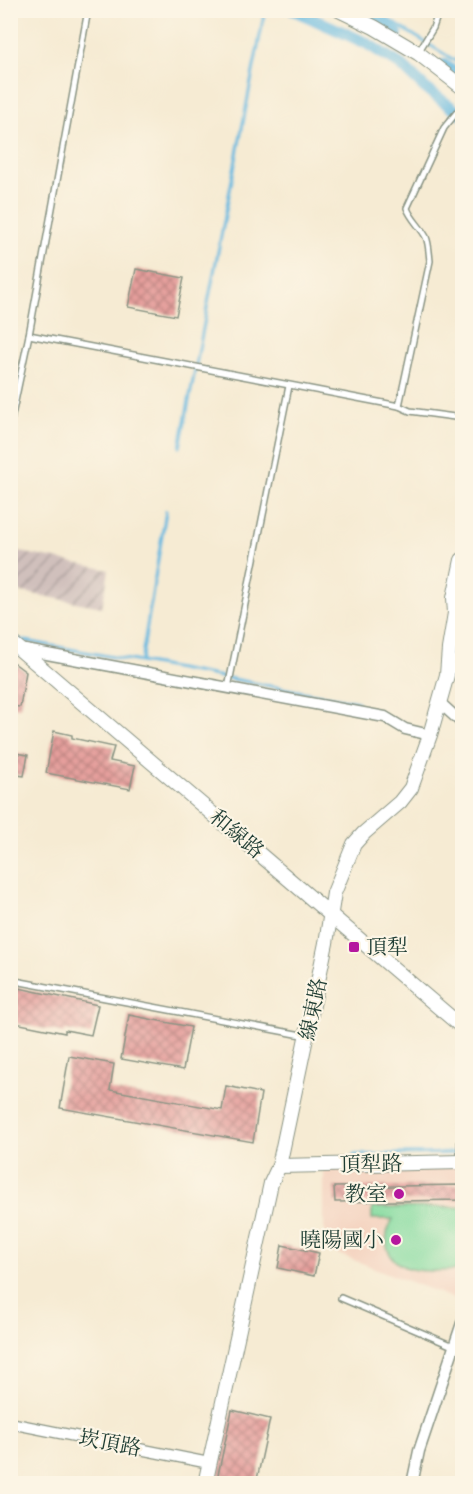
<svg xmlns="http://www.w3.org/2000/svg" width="473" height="1494" font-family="'IM FELL Great Primer','Noto Serif TC',serif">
<defs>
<pattern id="industrial-furrows" width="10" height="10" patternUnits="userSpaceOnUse" patternTransform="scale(1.5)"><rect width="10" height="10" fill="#d0c0bc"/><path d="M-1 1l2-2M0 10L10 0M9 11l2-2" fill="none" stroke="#a89d9a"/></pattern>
<pattern id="building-cross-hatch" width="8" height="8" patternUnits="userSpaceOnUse" patternTransform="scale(1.5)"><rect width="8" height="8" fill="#e59e9b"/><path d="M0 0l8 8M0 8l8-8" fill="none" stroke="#b9827f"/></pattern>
</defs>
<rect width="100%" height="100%" fill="#fcf5e5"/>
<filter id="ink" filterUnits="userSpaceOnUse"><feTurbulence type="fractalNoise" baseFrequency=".0167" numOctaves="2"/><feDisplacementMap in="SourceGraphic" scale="12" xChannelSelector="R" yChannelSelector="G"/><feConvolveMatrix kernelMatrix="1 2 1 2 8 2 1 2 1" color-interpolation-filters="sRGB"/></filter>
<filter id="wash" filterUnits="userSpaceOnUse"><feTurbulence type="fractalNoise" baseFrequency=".008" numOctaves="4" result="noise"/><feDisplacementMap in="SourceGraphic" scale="24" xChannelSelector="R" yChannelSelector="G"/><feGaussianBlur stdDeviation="1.35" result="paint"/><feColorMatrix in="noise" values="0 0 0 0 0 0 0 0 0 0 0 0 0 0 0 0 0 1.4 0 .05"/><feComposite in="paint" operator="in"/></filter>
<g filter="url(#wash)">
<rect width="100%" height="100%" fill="#f6ebd3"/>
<polygon fill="#f4d3c0" points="462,1165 462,1302 333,1252 324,1228 324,1168"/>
<polygon fill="url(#industrial-furrows)" points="11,550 109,570 102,607 11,590"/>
<path fill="#82da9e" stroke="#508c69" stroke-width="1.5" d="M462,1207V1270C438,1270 395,1279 387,1246C385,1236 388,1227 393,1219H372V1208Z"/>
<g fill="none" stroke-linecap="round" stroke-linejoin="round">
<g stroke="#63b8e0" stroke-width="3">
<polyline points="373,10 462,65"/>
<polyline points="180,447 265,10"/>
<polyline points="15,639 358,702"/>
<polyline points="141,662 166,511"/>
<polyline points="353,1155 459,1153"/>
</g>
<g stroke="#63b8e0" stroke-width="12">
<polyline points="294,10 366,43 401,65 425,88 462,115"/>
<polyline points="357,10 374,18 397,34"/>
<polyline points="444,65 462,78"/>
</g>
</g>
<g id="blocks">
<g fill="url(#building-cross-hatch)">
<polygon points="136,269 184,278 176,316 128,307"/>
<polygon points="10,660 26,672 20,707 10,706"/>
<polygon points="54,731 72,735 72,738 114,747 110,761 135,766 130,789 46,773"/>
<polygon points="10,752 28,755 24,776 10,774"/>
<polygon points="10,986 98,1005 91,1035 65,1030 65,1033 10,1022"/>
<polygon points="129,1015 191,1027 183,1070 121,1059"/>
<polygon points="69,1056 114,1064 110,1090 222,1110 226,1086 261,1093 253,1142 60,1108"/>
<polygon points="462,1185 462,1200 335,1202 334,1187"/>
<polygon points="282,1245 319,1253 314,1276 278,1268"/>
<polygon points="232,1410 270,1419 256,1484 216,1484"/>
</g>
</g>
</g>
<g filter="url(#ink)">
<use href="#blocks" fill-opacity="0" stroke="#8a9484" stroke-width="1.5"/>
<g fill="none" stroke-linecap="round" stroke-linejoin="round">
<defs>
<g id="lane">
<polyline points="419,51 433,28 439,10"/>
<path d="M29,335L399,406L430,261C429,253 429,244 426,237C420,226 411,219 407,208L444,128L462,106"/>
<polyline points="399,406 410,411 462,418"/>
<polyline points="10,425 29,335 88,10"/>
<polyline points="228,688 289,386"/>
<polyline points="10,980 307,1036"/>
<polyline points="460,1161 462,1046"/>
<polyline points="341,1298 455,1347"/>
</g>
<g id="street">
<polyline points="20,649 385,717 405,729 430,735"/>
<polyline points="439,702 462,723"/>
<polyline points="10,1423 209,1463"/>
<polyline points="412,1484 419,1451 462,1323"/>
</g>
<g id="secondary">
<polyline points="339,10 374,27 418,53 462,87"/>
<polyline points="10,641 462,1027"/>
<polyline points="279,1166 462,1162"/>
<polyline points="205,1484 271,1183 279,1166 326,943 334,893 354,844 364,833 400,802 411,788 430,735 447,675 449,649 455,613 454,598 462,560"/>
</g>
</defs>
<use href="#lane" stroke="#8a9484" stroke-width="8"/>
<use href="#street" stroke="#8a9484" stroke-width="13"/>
<use href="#secondary" stroke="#8a9484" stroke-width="16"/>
<use href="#lane" stroke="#fff" stroke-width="5"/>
<use href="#street" stroke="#fff" stroke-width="10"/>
<use href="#secondary" stroke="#fff" stroke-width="14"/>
</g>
</g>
<g fill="#b5179e" stroke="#fcf5e5" stroke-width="2">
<rect x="348" y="941" width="12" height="12" rx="3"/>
<circle cx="399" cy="1194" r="6"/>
<circle cx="396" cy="1240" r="6"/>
</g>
<g text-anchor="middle" stroke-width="4.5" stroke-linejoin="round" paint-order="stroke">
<g font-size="21" fill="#1f3d34" stroke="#fcf5e5">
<text transform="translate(237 834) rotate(40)" y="7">和線路</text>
<text transform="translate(313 1009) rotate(-78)" y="7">線東路</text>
<text transform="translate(371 1164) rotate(-1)" y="7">頂犁路</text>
<text transform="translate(110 1443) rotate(11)" y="7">崁頂路</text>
</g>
<g font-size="21" fill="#1f3d34" stroke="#fcf5e5" text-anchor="end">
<text x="366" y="954" text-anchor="start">頂犁</text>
<text x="387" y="1201">教室</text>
<text x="384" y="1247">曉陽國小</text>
</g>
</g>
<rect width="473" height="1494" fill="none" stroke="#fcf5e5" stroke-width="36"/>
</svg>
